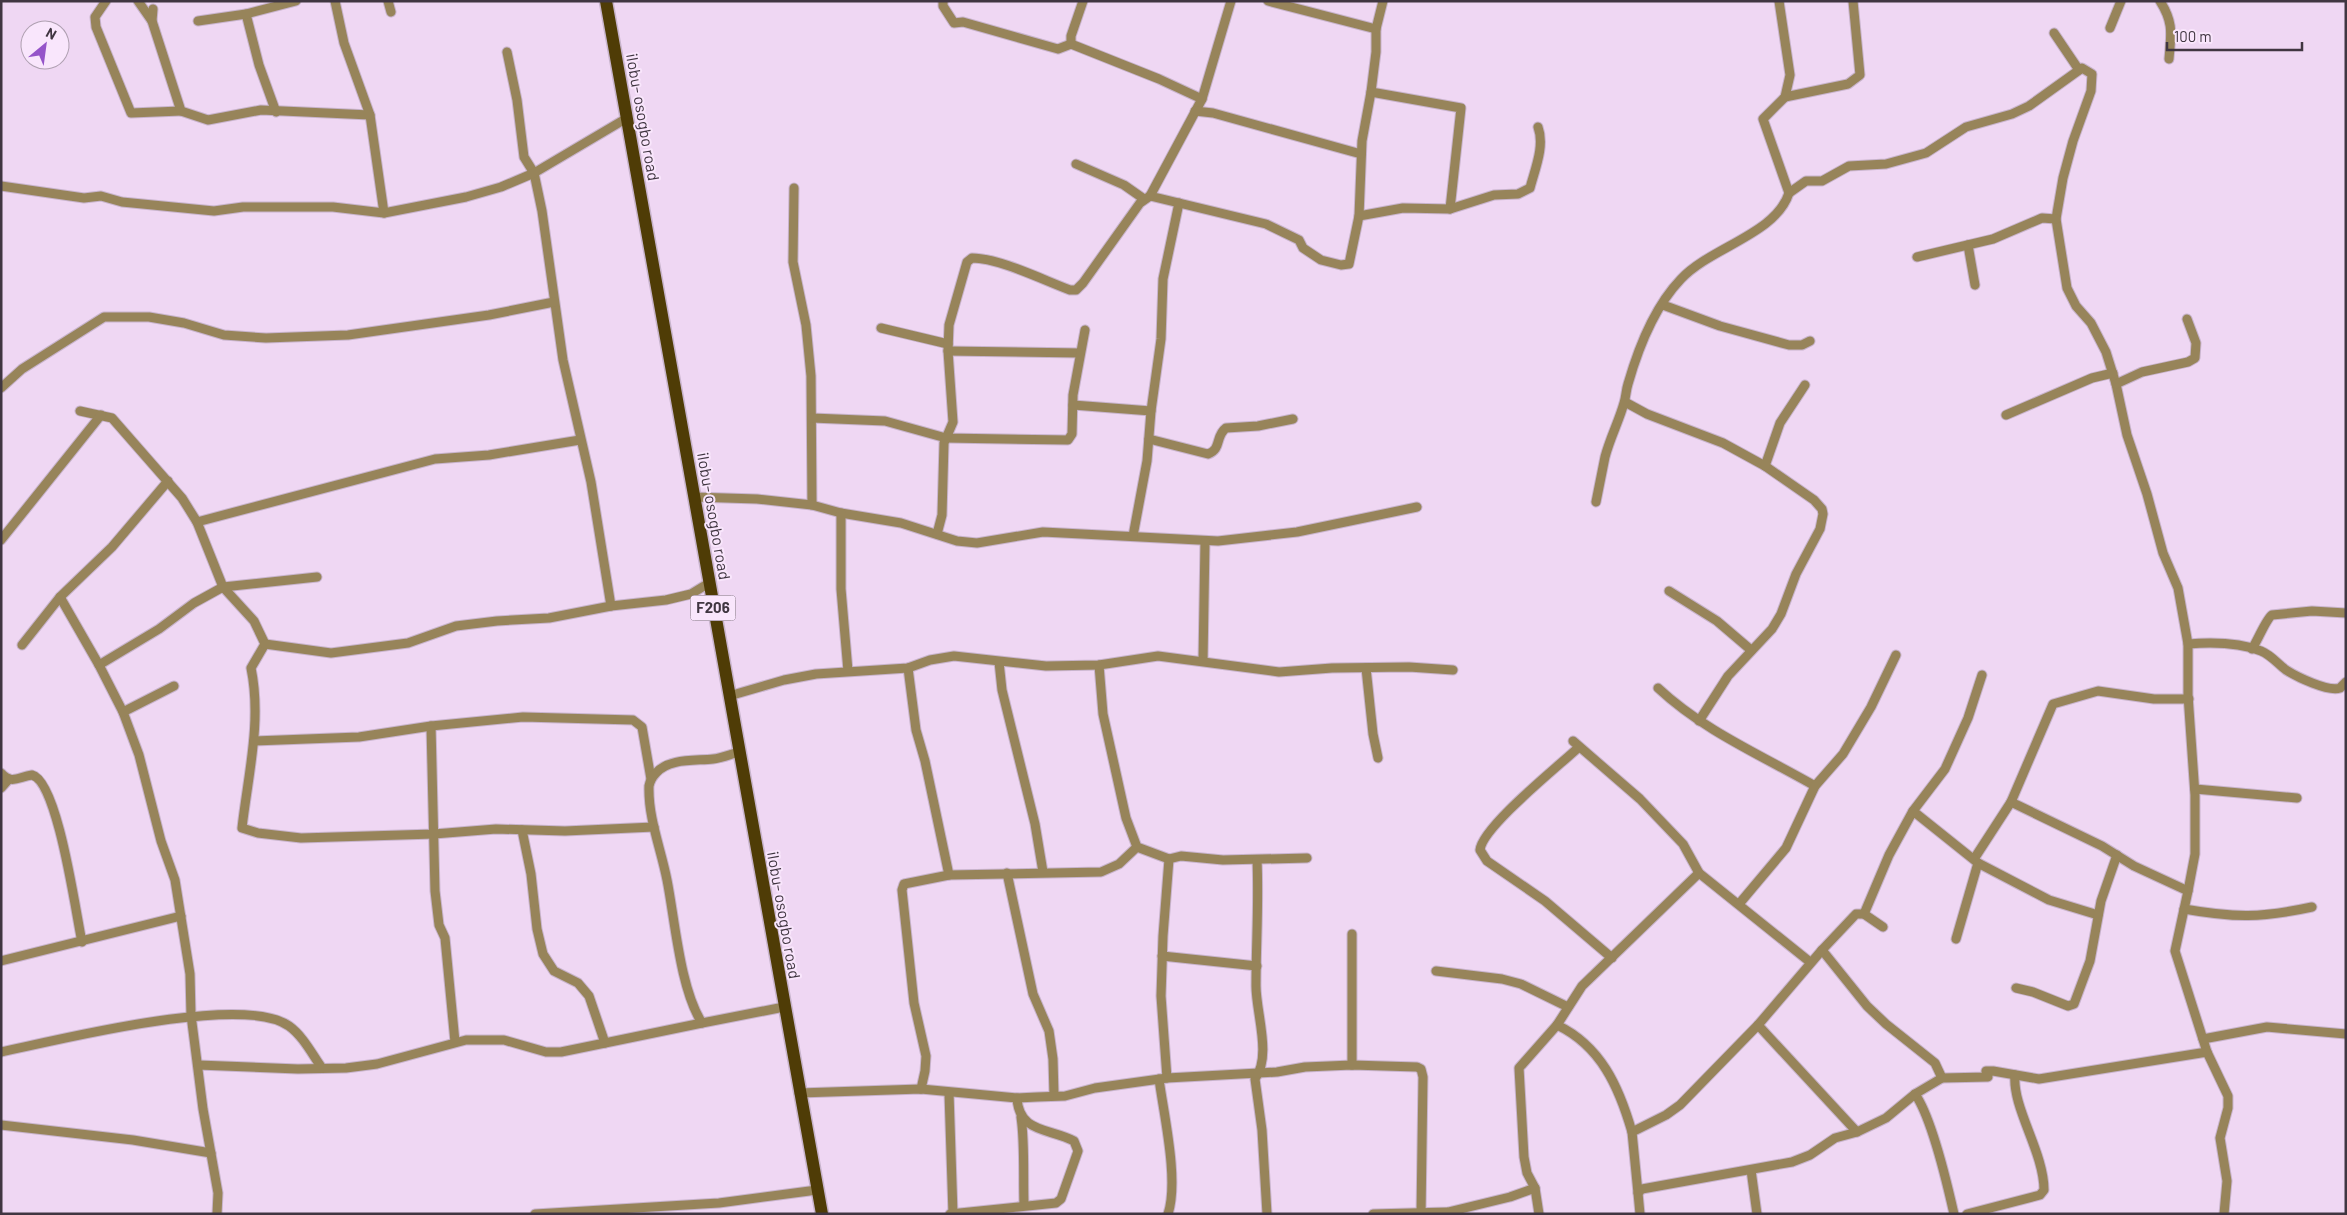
<svg xmlns="http://www.w3.org/2000/svg" width="2347" height="1215" font-family="Barlow,sans-serif">
<rect width="100%" height="100%" fill="#efd7f3"/>
<g fill="none" stroke-linecap="round" stroke-linejoin="round">
<defs>
<g id="street">
<polyline points="106,1 95,17 96,27 131,113 181,111"/>
<polyline points="138,1 152,21"/>
<polyline points="335,1 344,43 370,115 384,213"/>
<polyline points="388,1 391,12"/>
<polyline points="943,1 943,6 954,23 963,22 1058,49 1071,44 1159,79 1202,99"/>
<polyline points="1231,1 1202,99 1150,196 1266,224 1299,240 1303,248 1321,260 1341,265 1349,264 1359,216 1362,141 1371,92 1376,52 1376,29 1383,1"/>
<polyline points="1268,1 1376,29"/>
<path d="M2160,1C2174,23 2171,34 2169,59"/>
<polyline points="153,9 152,21 181,111 208,120 261,110 370,115"/>
<polyline points="246,14 259,65 276,112"/>
<polyline points="198,21 246,14 296,1"/>
<polyline points="2110,28 2121,1"/>
<polyline points="2054,33 2079,70"/>
<polyline points="1071,44 1071,36 1083,1"/>
<polyline points="507,52 517,100 524,157 534,173 542,211 563,360 591,482 611,606"/>
<polyline points="1371,92 1461,108 1450,209"/>
<polyline points="1785,97 1848,84 1860,75 1853,1"/>
<polyline points="1195,111 1213,113 1361,154"/>
<polyline points="1076,164 1124,185 1144,199"/>
<polyline points="1,186 84,198 101,196 122,202 214,211 243,207 333,207 384,213 466,197 501,187 534,173 627,118"/>
<polyline points="794,188 793,262 806,325 811,376 812,505"/>
<polyline points="1789,193 1806,181 1822,181 1849,166 1886,164 1926,153 1966,127 2012,114 2029,106 2082,68 2092,74 2091,91 2073,141 2063,178 2056,219 2067,288 2076,306 2091,323 2106,352 2116,384 2127,435 2147,494 2163,553 2178,588 2188,644 2188,695 2195,795 2195,854 2188,891"/>
<path d="M1359,216L1403,208L1450,209L1494,195L1518,194L1530,188C1535,169 1545,146 1538,127"/>
<polyline points="1968,245 1975,285"/>
<polyline points="1917,257 1993,239 2042,218 2056,219"/>
<polyline points="1663,305 1720,326 1789,345 1802,345 1810,341"/>
<polyline points="881,328 948,344"/>
<polyline points="948,351 1080,353"/>
<polyline points="2116,384 2142,372 2188,362 2195,358 2196,343 2187,319"/>
<polyline points="1,388 22,369 104,317 149,317 184,323 224,335 266,338 348,335 489,315 554,302"/>
<polyline points="1625,402 1647,414 1723,443 1765,466 1814,500 1822,509 1823,514 1820,529 1796,574 1781,614 1772,629 1728,676 1699,721"/>
<polyline points="1073,405 1151,411"/>
<path d="M80,411L112,418L182,498L197,522L223,587L254,621L265,644L251,668C262,721 248,775 242,828L258,833L301,838L434,834L496,829L565,831L654,827"/>
<polyline points="2006,415 2092,378 2113,373"/>
<polyline points="812,418 885,421 946,438 1068,440 1072,434 1073,395 1085,330"/>
<path d="M1149,439L1208,454C1222,449 1215,436 1226,428L1258,426L1293,419"/>
<polyline points="1765,466 1780,423 1805,385"/>
<polyline points="694,497 757,499 812,505 841,513 901,523 957,541 977,543 1043,532 1218,541 1297,532 1417,507"/>
<path d="M1596,502C1599,487 1602,472 1605,457C1610,438 1619,421 1624,403C1626,397 1626,390 1628,384C1638,349 1655,306 1681,279C1711,247 1776,234 1789,193L1763,119L1785,97L1790,75L1779,1"/>
<polyline points="841,513 841,589 848,671"/>
<polyline points="197,522 435,459 489,455 580,440"/>
<path d="M937,534L942,515L944,443L953,422L948,351L949,325L967,262L972,258C999,258 1043,280 1070,290H1076L1083,283L1140,203L1150,196"/>
<polyline points="1133,536 1147,461 1151,411 1161,339 1163,279 1179,203"/>
<polyline points="1,540 101,415"/>
<polyline points="1669,591 1717,621 1751,650"/>
<polyline points="60,597 99,665 123,712 139,755 161,841 175,880 190,974 191,1015 203,1109 218,1193 217,1214"/>
<polyline points="265,644 331,653 408,643 456,626 497,621 549,618 611,606 666,600 691,594 709,583"/>
<path d="M2188,644C2213,642 2238,642 2261,651C2271,655 2278,664 2286,670C2297,677 2328,692 2340,688L2346,682"/>
<polyline points="22,645 60,597 112,547 168,481"/>
<path d="M2252,649C2258,640 2266,619 2272,615L2312,611L2346,613"/>
<polyline points="1203,661 1205,542"/>
<polyline points="999,662 1002,690 1035,824 1043,872"/>
<polyline points="99,665 159,629 194,603 223,587 317,577"/>
<polyline points="1099,665 1103,714 1126,818 1137,847 1169,859 1181,856 1223,860 1307,858"/>
<polyline points="908,668 916,730 925,761 949,875"/>
<polyline points="1366,668 1373,734 1378,758"/>
<path d="M1658,688C1704,731 1761,755 1815,786"/>
<polyline points="729,696 784,680 816,674 908,668 930,660 954,656 1046,666 1099,665 1158,656 1279,672 1332,668 1409,667 1453,670"/>
<polyline points="123,712 174,686"/>
<polyline points="431,726 435,891 439,925 445,938 455,1042"/>
<polyline points="254,741 359,737 431,726 523,717 633,720 642,727 651,779"/>
<polyline points="1573,741 1640,799 1683,844 1699,873 1810,962"/>
<path d="M1579,747C1560,765 1482,827 1480,850L1487,861L1545,901L1612,958"/>
<path d="M739,752C731,754 722,758 713,759C695,761 669,758 656,773C652,777 650,781 649,786C648,818 661,849 667,880C675,920 680,989 702,1023L784,1007"/>
<path d="M1,773C12,785 18,777 32,775C58,781 76,915 82,942"/>
<polyline points="1,788 9,779"/>
<polyline points="2195,789 2297,798"/>
<polyline points="2011,802 2053,704 2098,691 2154,699 2189,699"/>
<polyline points="1913,811 1945,769 1968,718 1982,675"/>
<polyline points="522,830 531,874 537,929 543,954 554,971 578,983 589,996 605,1043 702,1023"/>
<polyline points="1974,859 2011,802 2102,846 2134,866 2188,891 2175,951 2207,1052"/>
<path d="M1257,860C1259,902 1256,944 1256,986C1256,1013 1272,1056 1255,1079L1262,1130L1267,1214"/>
<polyline points="1007,873 1033,994 1049,1031 1053,1059 1054,1095"/>
<polyline points="1739,904 1786,848 1815,786 1843,754 1871,707 1896,655"/>
<path d="M2184,909C2235,918 2261,918 2312,907"/>
<polyline points="1864,914 1889,855 1913,811 1978,863 2049,900 2098,915"/>
<polyline points="1883,927 1864,914 1856,914 1822,950 1867,1006 1886,1024 1935,1063 1942,1078"/>
<polyline points="1352,934 1352,1065"/>
<polyline points="1956,939 1978,863"/>
<polyline points="1162,956 1257,966"/>
<polyline points="1,961 181,916"/>
<polyline points="1436,971 1502,979 1521,984 1568,1007"/>
<polyline points="2016,988 2033,992 2068,1006 2074,1004 2090,961 2101,901 2117,855"/>
<polyline points="1557,1025 1582,986 1699,873"/>
<polyline points="1758,1025 1857,1132"/>
<polyline points="2203,1039 2267,1027 2346,1034"/>
<path d="M1,1052C58,1040 243,993 289,1026C303,1036 312,1054 322,1068"/>
<polyline points="198,1065 298,1069 346,1068 377,1064 466,1040 504,1040 546,1052 561,1052 605,1043"/>
<polyline points="1167,1078 1161,996 1163,936 1169,859"/>
<path d="M1159,1079C1164,1116 1179,1180 1168,1214"/>
<polyline points="921,1089 925,1071 926,1056 914,1003 902,890 904,884 949,875 1101,872 1119,864 1137,847"/>
<polyline points="799,1093 921,1089 1017,1098 1037,1097 1065,1096 1095,1088 1167,1078 1277,1072 1305,1067 1352,1065 1417,1067 1421,1069 1423,1077 1421,1214"/>
<polyline points="949,1093 953,1214"/>
<path d="M1915,1094C1932,1118 1947,1183 1954,1214"/>
<path d="M1021,1117C1025,1143 1023,1177 1024,1204"/>
<polyline points="1,1125 133,1140 211,1153"/>
<polyline points="1751,1170 1757,1214"/>
<polyline points="1638,1193 1632,1132 1666,1115 1680,1105 1758,1025 1822,950"/>
<polyline points="535,1214 719,1203 817,1190"/>
<path d="M950,1214L1056,1203L1061,1199L1078,1151L1074,1141C1049,1128 1019,1133 1017,1098"/>
<polyline points="1373,1214 1448,1212 1510,1197 1535,1188"/>
<path d="M1539,1214L1535,1188L1527,1173L1524,1157L1519,1068L1557,1025C1601,1046 1619,1087 1632,1132"/>
<polyline points="1640,1214 1638,1193 1642,1189 1792,1162 1810,1155 1835,1138 1857,1132 1886,1118 1915,1094 1942,1078 1988,1077 1986,1071 1993,1071 2039,1079 2207,1052 2228,1096 2228,1108 2220,1138 2227,1181 2224,1214"/>
<path d="M1967,1214L2040,1195L2044,1190C2044,1152 2012,1108 2015,1075"/>
</g>
<polyline id="primary" points="606,1 822,1214"/>
</defs>
<use href="#street" stroke="#c8b4cc" stroke-width="11"/>
<use href="#primary" stroke="#c8b4cc" stroke-width="15"/>
<use href="#street" stroke="#97845a" stroke-width="9"/>
<use href="#primary" stroke="#4f3c06" stroke-width="12"/>
</g>
<g text-anchor="middle" stroke-width="4" stroke-linejoin="round" paint-order="stroke">
<rect fill="#f9e6fc" stroke="#786b79" stroke-width="1" x="690.5" y="595.5" width="45" height="25" rx="4"/>
<g font-size="15" font-weight="bold" fill="#403641">
<text x="713" y="613">F206</text>
</g>
<g font-size="16" fill="#403641" stroke="#f9e6fc">
<text transform="translate(643 117) rotate(80)" y="6">ilobu- osogbo road</text>
<text transform="translate(714 516) rotate(80)" y="6">ilobu- osogbo road</text>
<text transform="translate(784 915) rotate(80)" y="6">ilobu- osogbo road</text>
</g>
</g>
<rect width="2347" height="1215" fill="none" stroke="#403641" stroke-width="5"/>
<g transform="translate(45 45) rotate(29)"><circle r="24" fill="#f9e6fc" stroke="#afa0b1"/>
<path d="M0-4L9 19L0 12L-9 19Z" fill="#9554c9"/>
<text y="-8" font-size="14" font-weight="bold" text-anchor="middle" fill="#403641">N</text>
</g>
<path d="M2167 42v8h135v-8" fill="none" stroke="#403641" stroke-width="2.5"/>
<text x="2174" y="42" font-size="15" fill="#403641" stroke="#f9e6fc" stroke-width="4" paint-order="stroke">100 m</text>
</svg>
